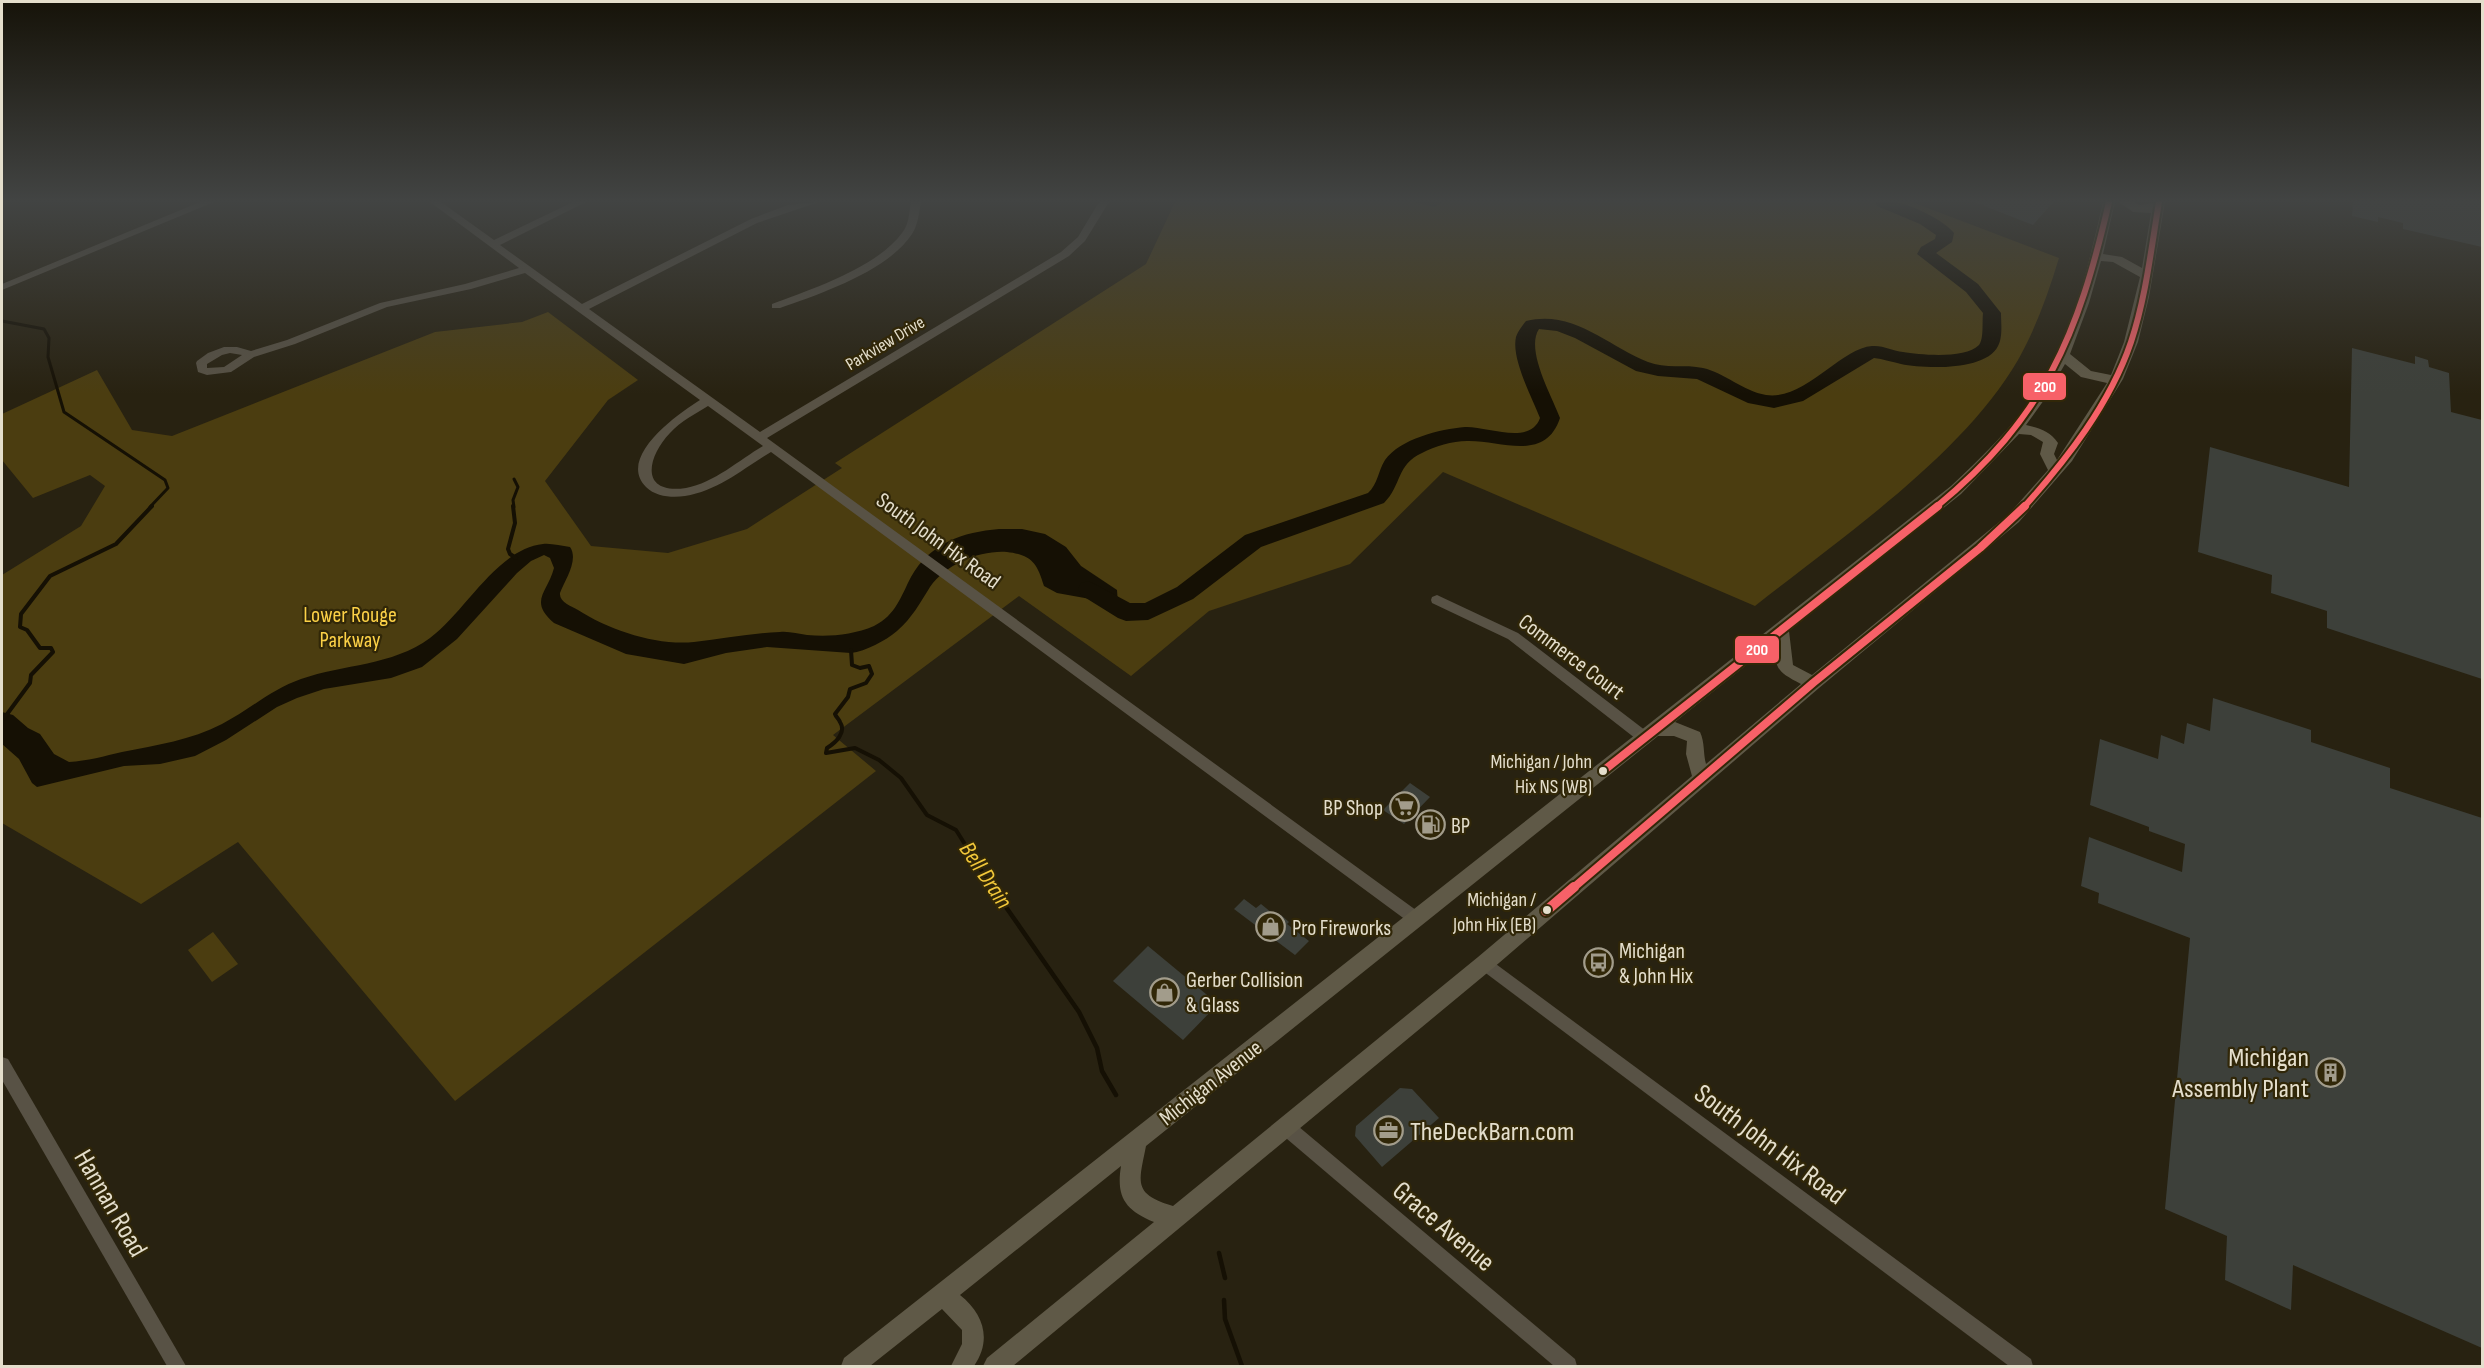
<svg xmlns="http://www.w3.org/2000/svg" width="2484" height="1368" font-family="'Sofia Sans Condensed',sans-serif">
<rect width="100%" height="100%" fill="#282211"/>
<g fill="#4b3d10">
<path d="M1175,202H1414L1435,207L1442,202H1912L2059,258C2048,294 2036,328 2018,360C1963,455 1841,538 1755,606L1443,472L1350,564L1209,611L1131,676L1019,596L833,735L876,771L455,1101L238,842L141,904L2,823V575L81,526L105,486L90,475L33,498L2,460V414L97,370L132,430L172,436L435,332L522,322L548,312L638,380L608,400L545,481L591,546L668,553L747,529L842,468L835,463L1146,264Z"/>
<polygon points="213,932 238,964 212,982 188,950"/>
</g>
<path fill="#151004" d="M999,529H1022L1045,534L1066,547L1081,566L1117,590L1118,604L1057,593L1044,586C1037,563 1032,555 1007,552C980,550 946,564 930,587C920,603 912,618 897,631C885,641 866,651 851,653L767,647L726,653L684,664L626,654L554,623C528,601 548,592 554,568L550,558L544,555L531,561L517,573L457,639L422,667L391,678L324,689L297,698L277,707L226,740L195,756L160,764L124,766L37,787L32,783L19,759L2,744V712L13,715L28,728L40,734L54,754L69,762C87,761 105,756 122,752C157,745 191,740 222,724C249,710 272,689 301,679C344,664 392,666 430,638C466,611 497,549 543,544C551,543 561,546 570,547C579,560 565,580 560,593C559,602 571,606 578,610C609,630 657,646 694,642C723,639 751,633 780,632C789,631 798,634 807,635C829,637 853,635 874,626C896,615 901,596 911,577C930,543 963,532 999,529Z"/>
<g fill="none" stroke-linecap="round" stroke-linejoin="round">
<g stroke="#151004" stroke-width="3">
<polyline points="2,321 44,329 49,338 48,357 64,412 165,480 168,488 150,507"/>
<polyline points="514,507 513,500 518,487 514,479"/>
</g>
<g stroke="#151004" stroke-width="4">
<polyline points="513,506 515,523 508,549 510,554 516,558"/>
<path d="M851,650L852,665L860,668L869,666L872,674L866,683L850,689L848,697L835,714C836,717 839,719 840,722C847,733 835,743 827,748L826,753L855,748L879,760L901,778L927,815L956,830L993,889"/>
<polyline points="2,721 30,683 31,675 53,652 51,648 40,648 27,630 20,627 21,614 50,576 116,544 152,506"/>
</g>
<g stroke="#151004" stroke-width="4.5">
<polyline points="992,887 1079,1012 1097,1048 1102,1071 1116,1095"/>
<polyline points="1219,1253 1225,1278"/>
<polyline points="1224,1300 1225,1319 1242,1366"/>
</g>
<path fill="#151004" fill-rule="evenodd" d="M1875,202C1882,202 1892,201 1899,203C1914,206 1945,221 1954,233L1952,242L1936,253L1978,284L2001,313C2001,322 2003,337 1998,346C1986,371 1925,369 1901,364C1892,362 1883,359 1874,358L1803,401L1774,408L1748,403L1697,379L1658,376L1636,371L1575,338L1557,331L1539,329C1525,350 1552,396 1560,418C1545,463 1501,440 1467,441C1452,441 1435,446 1422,453C1396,465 1402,485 1384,503L1261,547L1193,599L1148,620L1126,621L1118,618L1081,595L1078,589L1081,583L1089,581L1130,603H1145L1177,587L1245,535L1368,493C1378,484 1378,471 1385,460C1400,439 1440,429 1465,427C1487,426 1530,446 1540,418C1532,397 1511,359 1516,337C1518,331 1523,325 1526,321C1573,309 1608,346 1648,362C1665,369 1685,364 1703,368C1725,373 1743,391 1766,395C1804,401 1841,348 1872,346C1883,345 1893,351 1903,352C1921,355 1966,359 1979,345C1984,339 1982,322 1983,313L1966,292L1917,254L1921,247L1935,239L1936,235L1920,224L1877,206Z"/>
</g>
<g fill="#3d403a">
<polygon points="1974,202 2053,202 2033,225"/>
<polygon points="2353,202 2482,202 2482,247 2403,229 2403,223 2378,217 2378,222 2352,216"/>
<polygon points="2352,348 2415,364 2415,356 2428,360 2429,367 2449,373 2451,412 2482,420 2482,679 2327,628 2327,611 2271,593 2272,575 2198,552 2210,447 2349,487"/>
<polygon points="2213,698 2311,730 2311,742 2390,768 2390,788 2482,818 2482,1348 2293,1265 2291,1310 2225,1280 2227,1236 2165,1209 2190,938 2098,903 2099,893 2081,886 2089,837 2182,872 2185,844 2149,831 2149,827 2090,805 2100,739 2158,759 2161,735 2184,744 2187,723 2210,731"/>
<polygon points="1410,783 1430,797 1404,824 1383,810"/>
<polygon points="1244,899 1256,908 1261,904 1278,918 1281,915 1289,922 1287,924 1309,941 1295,955 1234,909"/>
<polygon points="1148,946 1218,1004 1183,1040 1113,981"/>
<polygon points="1400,1088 1412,1089 1439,1118 1382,1167 1355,1136 1356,1126"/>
</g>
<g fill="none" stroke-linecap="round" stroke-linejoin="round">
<g fill="#585245" fill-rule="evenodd">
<polygon points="200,202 214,202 2,290 2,284"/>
<path d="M430,202H441L494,240L573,202H586L500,245L582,304L751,219L788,205L819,202L757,223L589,309L760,432L1061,252L1078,237L1099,202H1109L1085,241L1069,256L767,438L1420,913L1423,918L1420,923L1415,925L1410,923L771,452C744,468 718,491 685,496C673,498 656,497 646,487C616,457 679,413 700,400L525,273L471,289L387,307L295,344L254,357L231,372L207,375L198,372L196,363L197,361L208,353L224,347H237L251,351L287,340L380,303L465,284L519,268ZM230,353L242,355L224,367L207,368V364L222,355ZM708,406L763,446C739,460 714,483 686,488C639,495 647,457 670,433C681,421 695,414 708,406Z"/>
<path d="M911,202H921C919,213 918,225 912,234C888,271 820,294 780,308H772V304C812,289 876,268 902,233C909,225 909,213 911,202Z"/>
<polygon points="1437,595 1518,633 1650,734 1652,738 1650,742 1640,742 1508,639 1432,603 1431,600 1432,597"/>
<polygon points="1485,956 2031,1359 2033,1366 2009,1366 1479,968 1477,963 1479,958"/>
<polygon points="2,1057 8,1059 186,1366 167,1366 2,1080"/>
<polygon points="1286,1119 1292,1121 1575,1359 1577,1366 1554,1366 1280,1133 1277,1127 1280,1121"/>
</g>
<path fill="#5f5947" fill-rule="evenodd" d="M2103,202H2115L2103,254L2122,257L2142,268L2151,213L2133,212L2119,202H2134L2139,205L2165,202L2149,297L2138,342L2123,379L2072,461L2019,522L1819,688L1492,969L1013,1366H983L987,1358L1154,1222C1125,1210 1116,1197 1121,1166L960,1295C984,1314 992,1340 974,1366H951L962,1344V1330L942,1309L870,1366H841L844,1358L1951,486C1985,454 2020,421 2043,380C2075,326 2089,263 2103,202ZM2101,261L2113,262L2140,277L2124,342L2111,375L2091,371L2070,354L2089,303ZM2065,364L2081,377L2107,383L2057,460L2054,454L2058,443C2050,431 2039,428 2026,425L2044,400ZM2019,434L2031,435L2043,442L2040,454L2048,470L2009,514L1812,675L1793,665L1789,631L1961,494ZM1774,643C1775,670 1778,672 1801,684L1706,764C1703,753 1705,743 1700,732L1675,722ZM1658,736H1674L1687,741L1686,754L1692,776L1478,957L1173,1206C1132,1194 1139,1182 1146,1146Z"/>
<defs>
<g id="bus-1-far2">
<path d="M1936,507C2045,417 2078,336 2109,202"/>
<path d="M2024,507C2067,459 2110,404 2131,342C2146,297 2151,249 2159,202"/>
</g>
<g id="bus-1-far1">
<polyline points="1603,771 1938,506"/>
<polyline points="1572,889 1813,683 1980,548 2025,506"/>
</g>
<polyline id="bus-1" points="1546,911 1574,887"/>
</defs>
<use href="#bus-1-far2" stroke="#312708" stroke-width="10"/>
<use href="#bus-1-far1" stroke="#312708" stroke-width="12"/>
<use href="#bus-1" stroke="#312708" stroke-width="14"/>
<use href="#bus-1-far2" stroke="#f76168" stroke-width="6"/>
<use href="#bus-1-far1" stroke="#f76168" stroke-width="8"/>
<use href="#bus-1" stroke="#f76168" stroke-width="10"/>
</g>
<linearGradient id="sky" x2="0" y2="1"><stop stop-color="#161309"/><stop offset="0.51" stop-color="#424443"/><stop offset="1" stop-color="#424443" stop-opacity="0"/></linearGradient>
<rect width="2484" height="394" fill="url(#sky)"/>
<defs>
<symbol id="supermarket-ring" viewBox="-11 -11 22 22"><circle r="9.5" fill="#312708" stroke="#a29c8b" stroke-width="1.5"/><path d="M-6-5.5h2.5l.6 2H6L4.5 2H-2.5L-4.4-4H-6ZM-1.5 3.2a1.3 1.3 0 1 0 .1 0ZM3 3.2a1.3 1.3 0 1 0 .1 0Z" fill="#a29c8b"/></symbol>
<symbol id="fuel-ring" viewBox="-11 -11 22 22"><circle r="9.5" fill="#312708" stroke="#a29c8b" stroke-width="1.5"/><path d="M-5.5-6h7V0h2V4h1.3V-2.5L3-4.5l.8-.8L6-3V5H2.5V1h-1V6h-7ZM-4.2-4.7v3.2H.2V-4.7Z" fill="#a29c8b"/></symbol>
<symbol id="shop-ring" viewBox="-11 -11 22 22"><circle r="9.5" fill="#312708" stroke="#a29c8b" stroke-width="1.5"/><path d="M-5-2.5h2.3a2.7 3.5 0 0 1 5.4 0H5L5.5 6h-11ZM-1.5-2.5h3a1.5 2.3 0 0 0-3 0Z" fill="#a29c8b"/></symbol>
<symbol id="bus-ring" viewBox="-11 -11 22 22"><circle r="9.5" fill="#312708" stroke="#a29c8b" stroke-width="1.5"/><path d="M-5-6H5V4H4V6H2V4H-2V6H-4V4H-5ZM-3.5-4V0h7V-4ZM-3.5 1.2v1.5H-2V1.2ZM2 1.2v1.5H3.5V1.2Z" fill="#a29c8b"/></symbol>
<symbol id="building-ring" viewBox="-11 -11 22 22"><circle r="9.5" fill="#312708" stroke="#a29c8b" stroke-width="1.5"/><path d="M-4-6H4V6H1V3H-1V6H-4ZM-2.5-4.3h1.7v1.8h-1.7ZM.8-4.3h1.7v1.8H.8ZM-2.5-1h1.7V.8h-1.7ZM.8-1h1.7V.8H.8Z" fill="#a29c8b"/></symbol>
<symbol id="office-ring" viewBox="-11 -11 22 22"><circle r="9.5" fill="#312708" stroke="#a29c8b" stroke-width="1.5"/><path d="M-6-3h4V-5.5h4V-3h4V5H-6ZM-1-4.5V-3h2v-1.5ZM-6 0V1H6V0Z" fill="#a29c8b"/></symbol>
</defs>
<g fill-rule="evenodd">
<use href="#supermarket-ring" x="1388" y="790" width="33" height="33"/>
<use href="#fuel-ring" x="1414" y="808" width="33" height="33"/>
<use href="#shop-ring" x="1254" y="910" width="33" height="33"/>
<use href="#bus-ring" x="1582" y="946" width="33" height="33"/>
<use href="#shop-ring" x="1148" y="976" width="33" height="33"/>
<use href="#building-ring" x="2314" y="1056" width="33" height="33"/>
<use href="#office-ring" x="1372" y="1114" width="33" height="33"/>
</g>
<g fill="#e4decc" stroke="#312708" stroke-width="2">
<circle cx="1603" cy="771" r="5"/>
<circle cx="1547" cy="910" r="5"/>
</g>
<g text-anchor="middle" stroke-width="4.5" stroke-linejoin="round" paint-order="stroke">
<g font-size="18" fill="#e4decc" stroke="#312708">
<text transform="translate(885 343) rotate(-31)" y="6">Parkview Drive</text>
</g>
<g font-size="20" fill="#e4decc" stroke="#312708" text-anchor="end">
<text x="1592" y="768">Michigan / John<tspan x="1592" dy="25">Hix NS (WB)</tspan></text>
<text x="1536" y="906">Michigan /<tspan x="1536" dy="25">John Hix (EB)</tspan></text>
</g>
<g font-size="22" fill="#e4decc" stroke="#312708">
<text transform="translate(939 540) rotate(36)" y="8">South John Hix Road</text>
<text transform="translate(1572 656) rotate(37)" y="8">Commerce Court</text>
<text transform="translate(1210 1082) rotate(-38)" y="8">Michigan Avenue</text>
</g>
<g font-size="22" fill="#fcd147" stroke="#312708">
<text x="350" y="622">Lower Rouge<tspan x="350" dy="25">Parkway</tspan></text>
</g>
<g font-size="22" fill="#e4decc" stroke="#312708" text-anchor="start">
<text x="1383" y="815" text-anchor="end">BP Shop</text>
<text x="1451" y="833">BP</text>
<text x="1292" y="935">Pro Fireworks</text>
<text x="1619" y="958">Michigan<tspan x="1619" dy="25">&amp; John Hix</tspan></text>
<text x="1186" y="987">Gerber Collision<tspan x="1186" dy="25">&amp; Glass</tspan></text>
</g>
<g font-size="24" font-style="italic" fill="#f1c73a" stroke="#312708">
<text transform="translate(986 875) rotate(56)" y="8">Bell Drain</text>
</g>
<g font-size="27" fill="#e4decc" stroke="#312708" text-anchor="end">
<text x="2309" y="1066">Michigan<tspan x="2309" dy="31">Assembly Plant</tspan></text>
<text x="1410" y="1140" text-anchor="start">TheDeckBarn.com</text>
</g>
<g font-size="27" fill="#e4decc" stroke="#312708">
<text transform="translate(1770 1144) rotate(37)" y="9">South John Hix Road</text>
<text transform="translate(111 1203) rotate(60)" y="9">Hannan Road</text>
<text transform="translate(1444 1226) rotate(40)" y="9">Grace Avenue</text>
</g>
</g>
<g stroke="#312708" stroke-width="2">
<rect x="2022" y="372" width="45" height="29" rx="6" fill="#f76168"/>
<rect x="1734" y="635" width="46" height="29" rx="6" fill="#f76168"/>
</g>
<g font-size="16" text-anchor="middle" font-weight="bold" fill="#fff">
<text x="2045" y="392">200</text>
<text x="1757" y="655">200</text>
</g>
<rect width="2484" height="1368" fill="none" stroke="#e4decc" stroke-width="6"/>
</svg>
